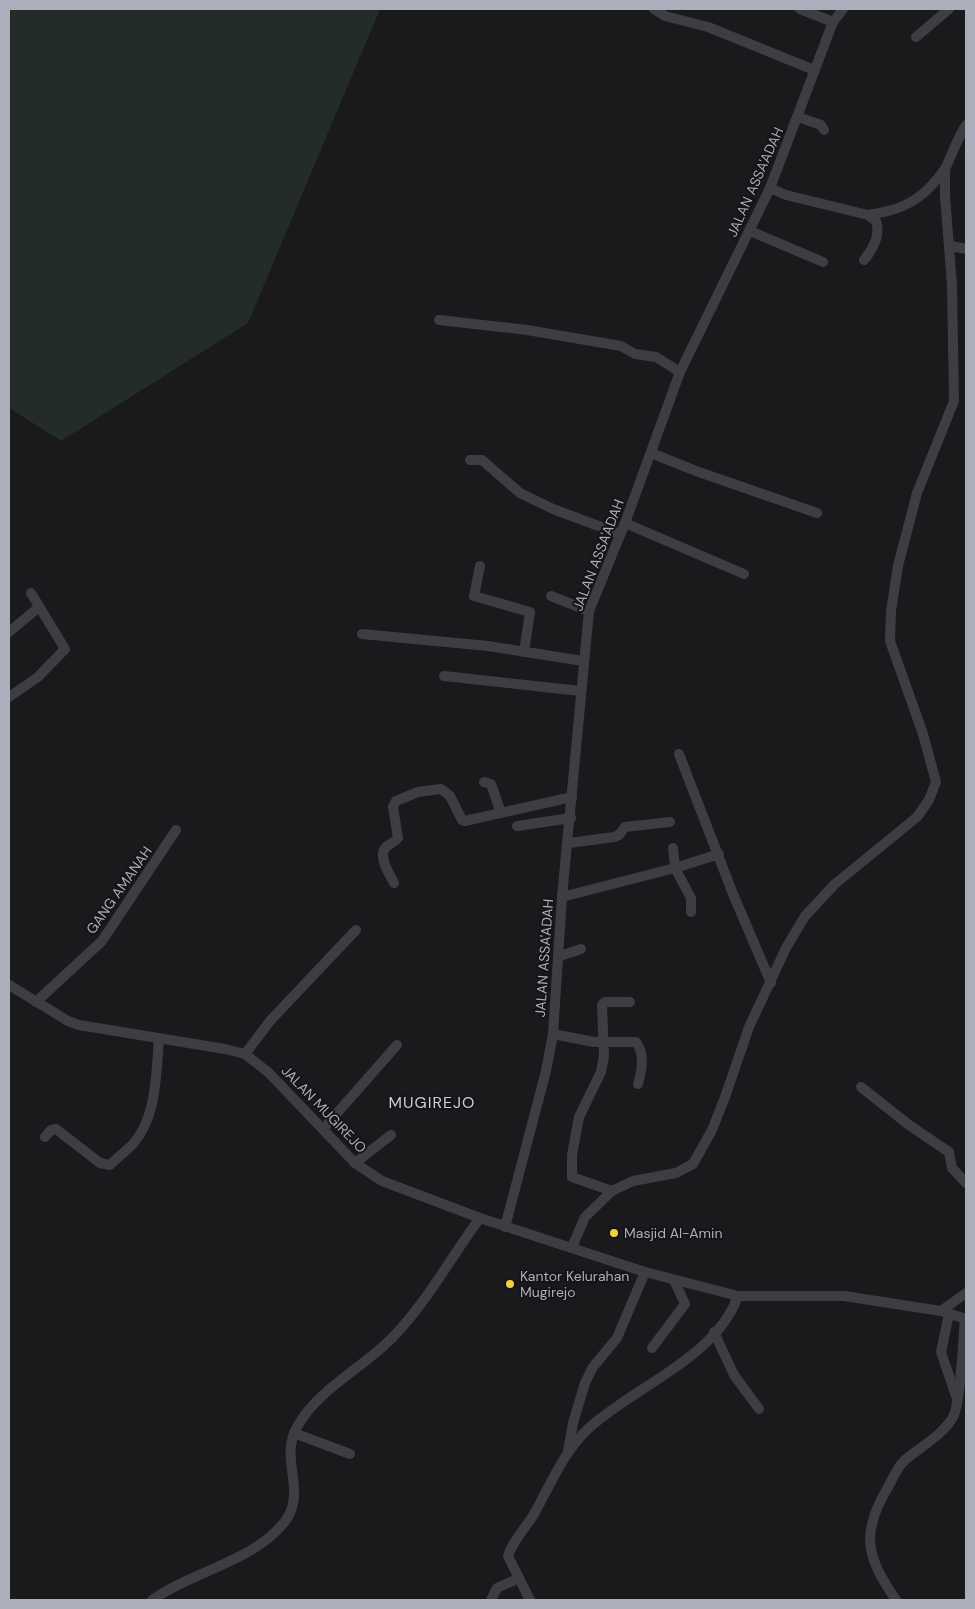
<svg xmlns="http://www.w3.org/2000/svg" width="975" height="1609" font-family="'DM Sans',sans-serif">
<rect width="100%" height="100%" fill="#1a1a1c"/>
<polygon fill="#232c26" points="9,9 380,9 248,323 61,441 9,408"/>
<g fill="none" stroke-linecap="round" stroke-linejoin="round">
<g stroke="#3d3d43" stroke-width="10">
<polyline points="654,9 665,16 708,27 814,70"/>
<polyline points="833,22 843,9"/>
<polyline points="916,37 949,9"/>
<polyline points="798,117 821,125 824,130"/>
<path d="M770,188L786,195L868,215L876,221C881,235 873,249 864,260"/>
<path d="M868,215C894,211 914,205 932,185C937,179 943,173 946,167C953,152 957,139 966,125"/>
<polyline points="750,231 823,262"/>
<polyline points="951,246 966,249"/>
<polyline points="439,320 527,330 621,346 635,354 656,357 680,372"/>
<polyline points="651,453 696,471 817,513"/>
<polyline points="470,460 482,460 520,493 553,509 620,534"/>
<polyline points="625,523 744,574"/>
<polyline points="480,566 474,596 530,612 524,652"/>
<polyline points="551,596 589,611"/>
<polyline points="9,632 39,607"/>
<polyline points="362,634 488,646 583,661"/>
<polyline points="444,676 580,691"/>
<polyline points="9,697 38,677 65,649 31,593"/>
<polyline points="679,754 733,894 771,983"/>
<polyline points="484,782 491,784 501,813"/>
<polyline points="517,826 571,818"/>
<polyline points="569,843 614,837 619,835 625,827 670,822"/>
<path d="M394,883C390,875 378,858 385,848C388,844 394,843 398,838L393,807L396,801L418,792L441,789L450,796L462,820L465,821L572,797"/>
<polyline points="562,897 675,868 673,848"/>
<polyline points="691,912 691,898 675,868 719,854"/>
<polyline points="560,956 581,949"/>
<polyline points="9,985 68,1021 79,1025 225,1049 245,1054 269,1073 355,1163 382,1181 480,1218 645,1272 738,1296 844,1296 941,1311 966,1319"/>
<polyline points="36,1002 102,941 176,830"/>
<path d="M553,1034L594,1042H636C645,1054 642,1070 638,1084"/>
<polyline points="245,1054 270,1021 356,930"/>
<polyline points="861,1087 909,1125 949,1152 952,1168 966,1183"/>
<polyline points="323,1129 397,1045"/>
<path d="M45,1137L51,1130L56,1129L100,1163L110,1165C117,1158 126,1151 133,1144C157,1117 156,1073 159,1039"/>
<polyline points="355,1163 391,1135"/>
<polyline points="612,1191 572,1177 572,1155 579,1117 601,1072 604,1056 602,1005 605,1002 630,1002"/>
<polyline points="505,1227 546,1071 553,1034 562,897 589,611 625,523 680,372 770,188 833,22 800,9"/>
<polyline points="572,1247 585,1217 612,1191 633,1181 676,1173 693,1164 712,1130 725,1097 749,1027 786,948 805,916 835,884 917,817 929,800 936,782 923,734 890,641 891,611 898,566 917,493 954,401 952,285 945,196 945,169"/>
<polyline points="941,1311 966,1293"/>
<polyline points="949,1314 941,1352 956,1396"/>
<polyline points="714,1332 734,1375 759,1409"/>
<polyline points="652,1348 685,1304 674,1280"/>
<polyline points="294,1433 350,1454"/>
<polyline points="568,1451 573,1423 585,1383 593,1367 617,1338 645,1272"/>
<path d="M152,1600C193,1571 249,1563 282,1525C310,1494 278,1460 297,1427C318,1389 363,1368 393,1337C427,1302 451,1257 480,1218"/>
<polyline points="491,1600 497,1588 517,1579"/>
<path d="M530,1600L508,1556C513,1540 526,1528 534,1514C551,1484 563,1452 589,1428C635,1386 716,1358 738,1296"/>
<path d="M896,1600C867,1558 860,1534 887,1489C892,1480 897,1467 905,1460C920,1447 943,1435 953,1417C961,1402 963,1339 965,1319"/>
</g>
</g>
<g fill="#f2d03b" stroke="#151417" stroke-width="2">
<circle cx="614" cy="1233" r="5"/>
<circle cx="510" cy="1284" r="5"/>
</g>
<g text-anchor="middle" stroke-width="4" stroke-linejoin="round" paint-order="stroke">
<g font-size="14" fill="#acaebb" stroke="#151417">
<text transform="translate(755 182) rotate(-66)" y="5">JALAN ASSA'ADAH</text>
<text transform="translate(598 555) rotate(-69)" y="5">JALAN ASSA'ADAH</text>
<text transform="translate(119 890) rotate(-55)" y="5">GANG AMANAH</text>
<text transform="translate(544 958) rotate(-86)" y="5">JALAN ASSA'ADAH</text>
<text transform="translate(324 1109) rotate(46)" y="5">JALAN MUGIREJO</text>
</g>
<g font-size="14" fill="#acaebb" stroke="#151417" text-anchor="start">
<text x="624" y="1238">Masjid Al-Amin</text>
<text x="520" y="1281">Kantor Kelurahan<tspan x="520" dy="16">Mugirejo</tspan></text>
</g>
<g font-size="16" letter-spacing="1" fill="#cdced7" stroke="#151417">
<text x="432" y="1108">MUGIREJO</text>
</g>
</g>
<rect width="975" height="1609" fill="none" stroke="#acaebb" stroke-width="20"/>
</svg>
